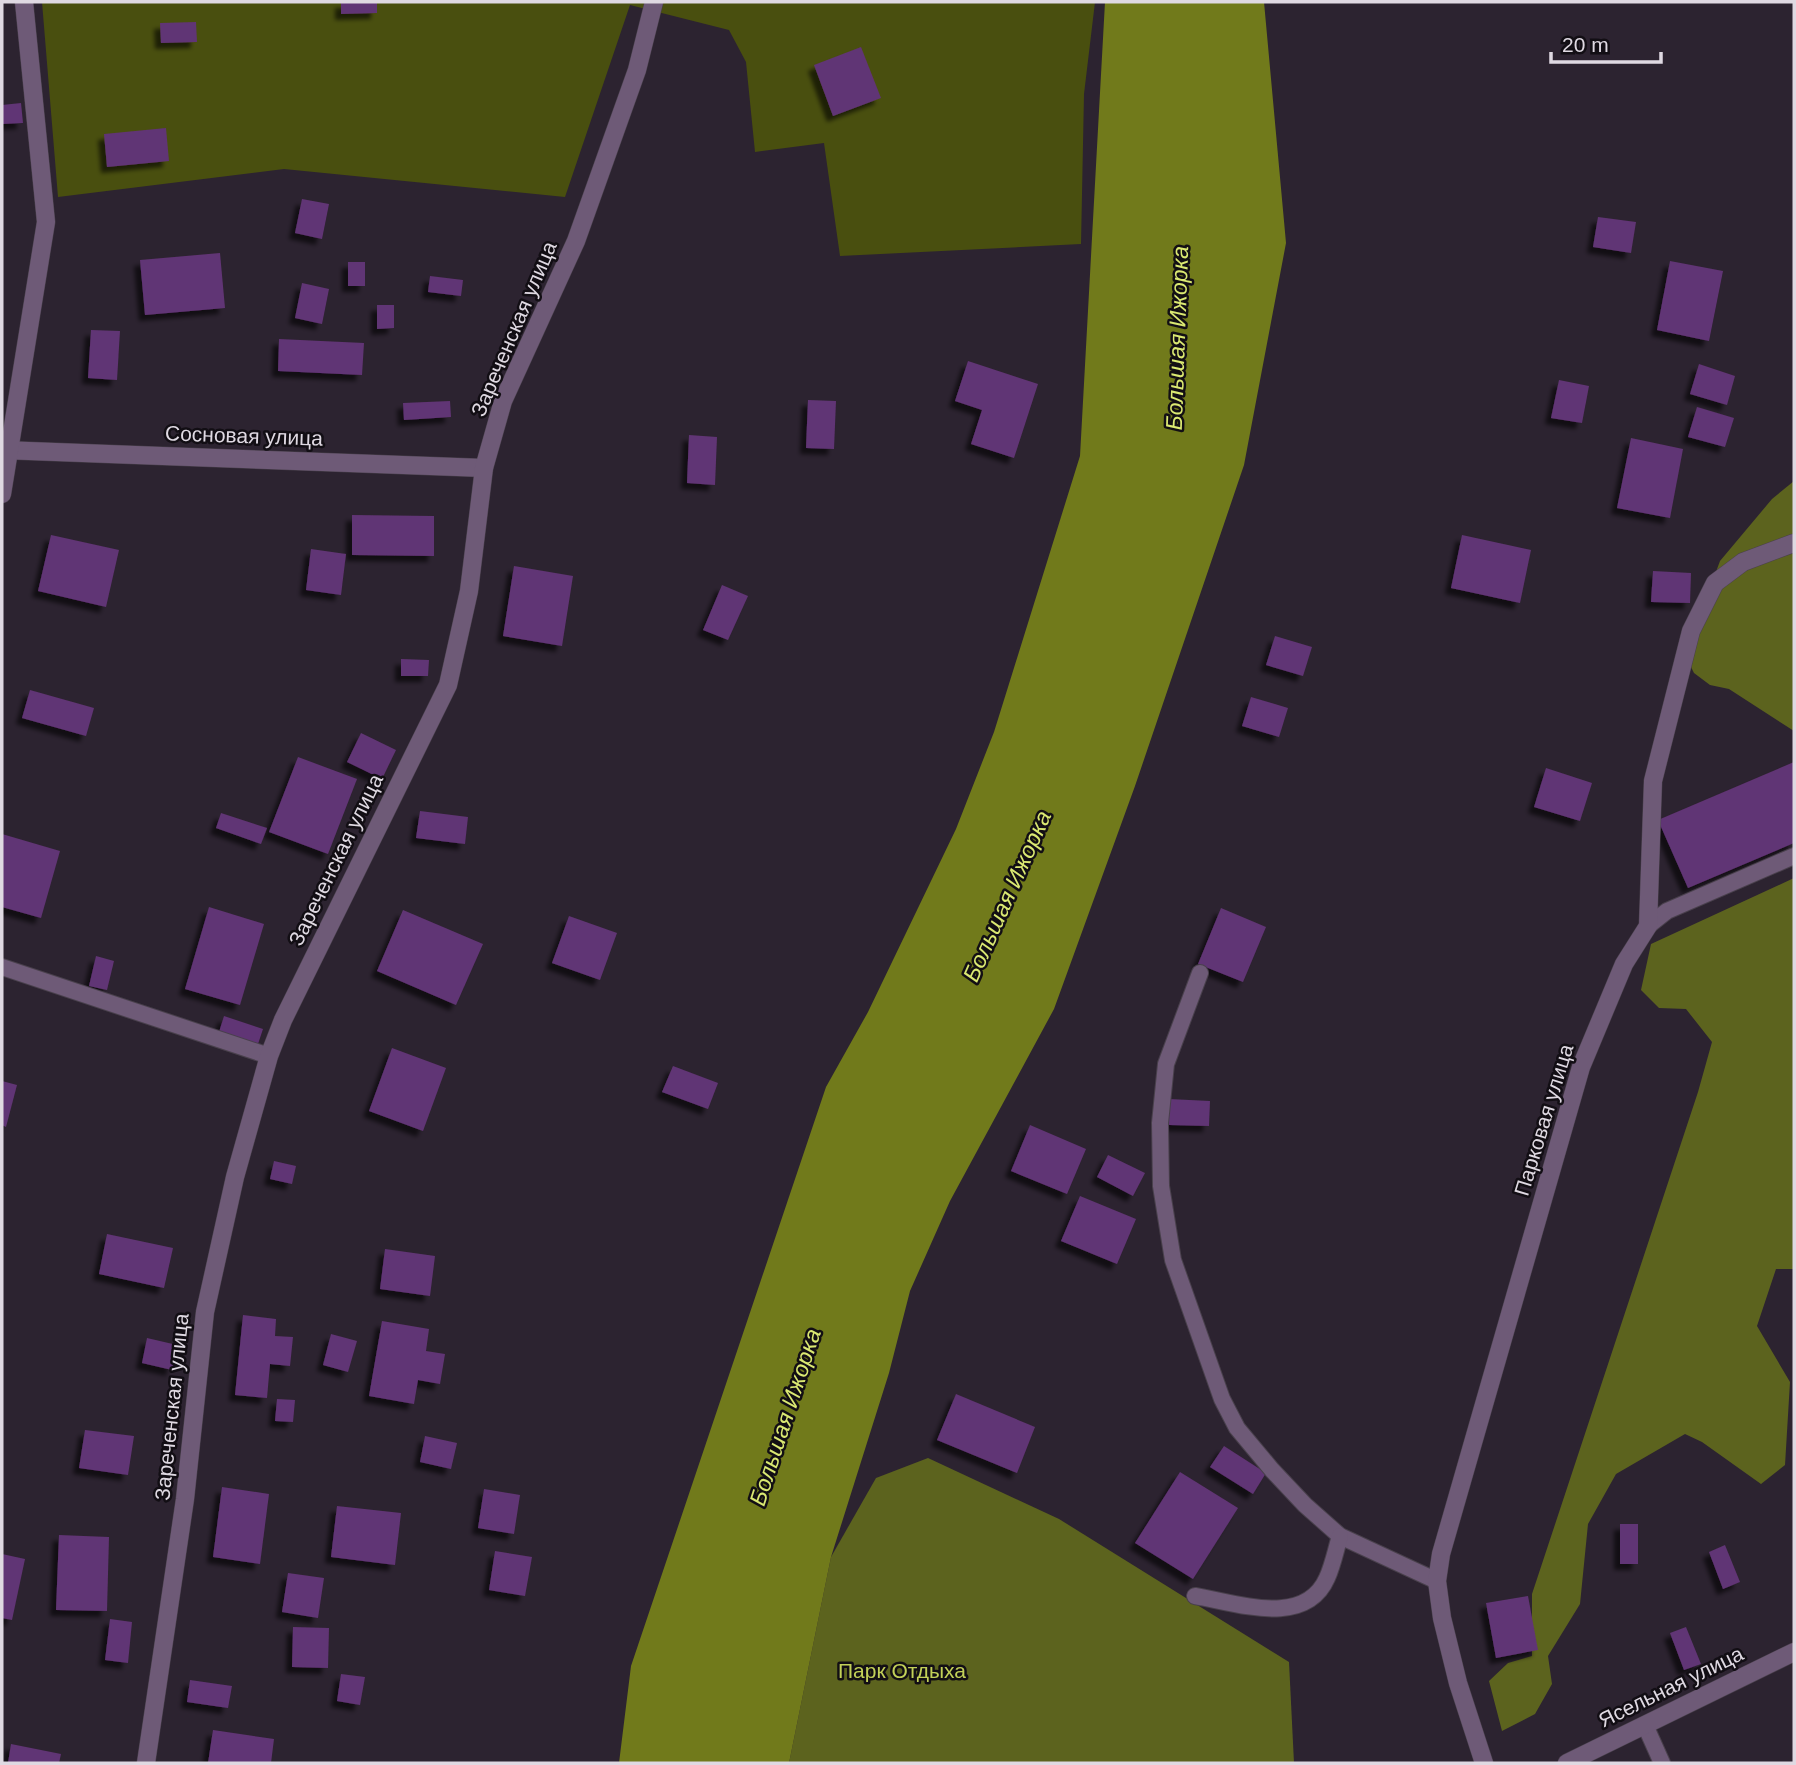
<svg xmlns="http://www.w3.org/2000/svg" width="1796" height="1765" font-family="Helvetica,sans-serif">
<defs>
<filter id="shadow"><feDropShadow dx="-6" dy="6" stdDeviation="2" flood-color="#0009"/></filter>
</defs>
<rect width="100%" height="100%" fill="#2c2330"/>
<polygon fill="#494f0f" points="42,2 1095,2 1084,94 1081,244 840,256 824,143 755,152 746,62 729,30 630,5 565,197 284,169 58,197"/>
<g fill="#5c631e">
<polygon points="1794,481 1794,731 1729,689 1710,685 1694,673 1685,655 1720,561 1772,499"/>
<polygon points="1794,878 1794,1269 1776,1269 1757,1326 1790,1382 1785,1465 1761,1484 1702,1442 1685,1434 1616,1474 1588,1524 1580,1604 1548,1656 1552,1684 1535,1714 1502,1731 1489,1681 1508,1663 1532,1656 1532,1594 1698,1092 1712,1042 1686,1009 1659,1008 1641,990 1651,944"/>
<polygon points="928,1458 1059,1519 1289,1662 1294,1763 789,1763 831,1557 876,1478"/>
</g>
<polygon fill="#717a1b" points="1105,2 1264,2 1286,243 1244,465 1135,786 1054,1009 950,1201 910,1291 889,1373 831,1557 789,1763 619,1763 631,1666 826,1087 868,1012 956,829 994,732 1080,456"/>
<g fill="#613474" filter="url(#shadow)">
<polygon points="341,2 377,2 377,13 341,14"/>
<polygon points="196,22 197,42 161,43 160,23"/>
<polygon points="861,47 881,98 833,116 814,65"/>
<polygon points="21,103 23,123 2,124 2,105"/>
<polygon points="166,128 169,161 107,167 104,134"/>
<polygon points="302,199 329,204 322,239 295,233"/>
<polygon points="1598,217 1636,222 1631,253 1593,247"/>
<polygon points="220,253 225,308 145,315 140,260"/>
<polygon points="1670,261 1723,271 1709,341 1657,330"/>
<rect x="348" y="262" width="17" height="24"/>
<polygon points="430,276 463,280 461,296 428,292"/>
<polygon points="302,283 329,289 322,324 295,318"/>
<polygon points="377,305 394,305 394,328 377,329"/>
<polygon points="91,330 120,331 117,380 88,378"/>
<polygon points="279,339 364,343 362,375 278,371"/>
<polygon points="968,361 1038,384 1014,458 971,444 982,410 955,401"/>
<polygon points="1699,364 1735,376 1727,405 1690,394"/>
<polygon points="1559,380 1589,386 1582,423 1551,418"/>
<polygon points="808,400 836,401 834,449 806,448"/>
<polygon points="450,401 451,417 404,420 403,403"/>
<polygon points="1697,407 1734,418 1725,447 1688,437"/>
<polygon points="689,435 717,437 715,485 687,483"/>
<polygon points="1631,438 1683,449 1670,518 1617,508"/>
<polygon points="352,515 434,516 434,556 352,555"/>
<polygon points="51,535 119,550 106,607 38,591"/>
<polygon points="1462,535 1531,550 1520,603 1451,588"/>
<polygon points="311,549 346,554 341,595 306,590"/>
<polygon points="514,566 573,576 562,646 503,636"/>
<polygon points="1653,571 1691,573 1690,603 1651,602"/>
<polygon points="722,585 748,596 728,640 703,630"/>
<polygon points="1275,636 1312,647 1303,676 1266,665"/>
<polygon points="401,659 429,660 428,676 401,676"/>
<polygon points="30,690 94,708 86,736 22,718"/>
<polygon points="1251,697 1288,708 1279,737 1242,726"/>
<polygon points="361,733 396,750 382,779 347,762"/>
<polygon points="298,757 357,779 328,854 269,832"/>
<polygon points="1794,762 1794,843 1688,888 1658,820"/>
<polygon points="1546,768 1592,783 1580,821 1534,807"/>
<polygon points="420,811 468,817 465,844 416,838"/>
<polygon points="221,813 267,828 261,844 216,828"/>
<polygon points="2,834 60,851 41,918 2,907"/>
<polygon points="209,907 264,924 240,1005 185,989"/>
<polygon points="1221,908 1266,927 1243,982 1198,964"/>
<polygon points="403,910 483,944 456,1005 377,971"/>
<polygon points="569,916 617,933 600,980 552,963"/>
<polygon points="96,956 114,961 107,990 89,986"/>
<polygon points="224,1016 263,1029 258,1044 219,1032"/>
<polygon points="392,1048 446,1068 423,1131 369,1111"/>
<polygon points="673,1066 718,1083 708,1109 662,1092"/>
<polygon points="2,1081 17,1085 6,1127 2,1125"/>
<polygon points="1169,1099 1210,1101 1209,1126 1169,1125"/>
<polygon points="1030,1125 1086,1149 1067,1194 1011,1171"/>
<polygon points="1108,1155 1145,1173 1133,1196 1097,1177"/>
<polygon points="274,1161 296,1166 292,1184 270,1179"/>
<polygon points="1080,1196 1136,1219 1117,1264 1061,1241"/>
<polygon points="107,1234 173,1248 164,1288 99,1274"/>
<polygon points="385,1249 435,1256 430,1296 380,1289"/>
<polygon points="243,1315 276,1319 275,1336 293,1337 290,1366 270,1364 267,1398 235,1395"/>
<polygon points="382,1321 429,1329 426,1351 445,1354 440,1384 418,1380 414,1404 369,1396"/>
<polygon points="331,1334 357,1341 348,1372 323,1365"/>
<polygon points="147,1338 177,1345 172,1370 142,1363"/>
<polygon points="956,1394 1035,1427 1017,1473 937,1440"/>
<polygon points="277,1399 295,1400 293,1422 275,1421"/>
<polygon points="85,1430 134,1436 128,1475 79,1468"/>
<polygon points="425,1436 457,1443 451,1469 420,1462"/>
<polygon points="1224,1446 1266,1473 1253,1494 1210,1467"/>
<polygon points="1180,1472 1238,1508 1193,1579 1135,1543"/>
<polygon points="222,1487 269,1494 260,1564 213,1557"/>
<polygon points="484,1489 520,1495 514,1534 478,1528"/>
<polygon points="337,1506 401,1513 395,1565 331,1557"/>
<rect x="1620" y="1524" width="18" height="40"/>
<polygon points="59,1535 109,1537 107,1611 56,1610"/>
<polygon points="1725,1545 1740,1582 1723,1589 1709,1552"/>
<polygon points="495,1551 532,1557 525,1596 489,1590"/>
<polygon points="2,1554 25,1559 12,1620 2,1618"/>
<polygon points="288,1573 324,1578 318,1618 282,1612"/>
<polygon points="1528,1596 1538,1650 1496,1658 1486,1603"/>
<polygon points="110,1619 132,1622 128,1663 105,1660"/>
<polygon points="293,1627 329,1628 328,1668 292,1667"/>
<polygon points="1686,1627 1701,1664 1684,1670 1670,1633"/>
<polygon points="341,1674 365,1677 360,1705 337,1701"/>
<polygon points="190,1680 232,1686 228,1708 187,1702"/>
<polygon points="213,1730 274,1739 271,1763 208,1763"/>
<polygon points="11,1744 61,1754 59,1763 8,1763"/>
</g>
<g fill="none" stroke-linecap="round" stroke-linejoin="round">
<defs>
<g id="lane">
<polyline points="1648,926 1667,911 1794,856"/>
<polyline points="2,967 269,1056"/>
<polyline points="1200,973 1166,1064 1160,1123 1161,1186 1173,1260 1222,1399 1237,1428 1272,1470 1305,1505 1340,1536 1437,1581"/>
<path d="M1195,1596C1237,1603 1305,1628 1327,1578C1333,1565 1336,1549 1340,1536"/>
<polyline points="1645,1725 1662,1763"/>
</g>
<g id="street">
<polyline points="2,450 484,468"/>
<polyline points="2,494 46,222 24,2"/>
<polyline points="146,1763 185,1499 205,1312 235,1177 269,1056 283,1020 448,685 469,591 484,468 503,401 576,241 637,70 654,2"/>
<polyline points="1484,1763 1458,1683 1442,1618 1437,1581 1441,1554 1581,1067 1624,964 1648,926 1653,781 1691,631 1715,583 1743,562 1794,543"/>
<polyline points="1567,1763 1794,1652"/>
</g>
</defs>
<use href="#lane" stroke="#49404c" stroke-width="18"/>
<use href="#street" stroke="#49404c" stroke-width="19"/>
<use href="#lane" stroke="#6e5a77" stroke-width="16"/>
<use href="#street" stroke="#6e5a77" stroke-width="18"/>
</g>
<g text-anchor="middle" stroke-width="5" stroke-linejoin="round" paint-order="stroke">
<g font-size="21" fill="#dfd9e2" stroke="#120e14">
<text transform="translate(514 329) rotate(-67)" y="7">Зареченская улица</text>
<text transform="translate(244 436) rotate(2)" y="7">Сосновая улица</text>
<text transform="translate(336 860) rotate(-64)" y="7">Зареченская улица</text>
<text transform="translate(1544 1120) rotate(-73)" y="7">Парковая улица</text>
<text transform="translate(172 1407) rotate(-84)" y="7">Зареченская улица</text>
<text transform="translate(1671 1687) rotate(-26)" y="7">Ясельная улица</text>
</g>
<g font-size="21" fill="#c2d058" stroke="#120e14">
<text x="902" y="1678">Парк Отдыха</text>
</g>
<g font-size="23" font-style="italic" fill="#dbe972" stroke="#120e14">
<text transform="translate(1177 338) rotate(-88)" y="8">Большая Ижорка</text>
<text transform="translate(1007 896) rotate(-66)" y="8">Большая Ижорка</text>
<text transform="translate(785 1417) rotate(-72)" y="8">Большая Ижорка</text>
</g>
</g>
<rect width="1796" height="1765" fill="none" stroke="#dfd9e2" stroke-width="7"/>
<path d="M1551 52v10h110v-10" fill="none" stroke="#dfd9e2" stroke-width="3.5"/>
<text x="1562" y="52" font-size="21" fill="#dfd9e2" stroke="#120e14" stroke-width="5" paint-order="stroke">20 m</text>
</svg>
